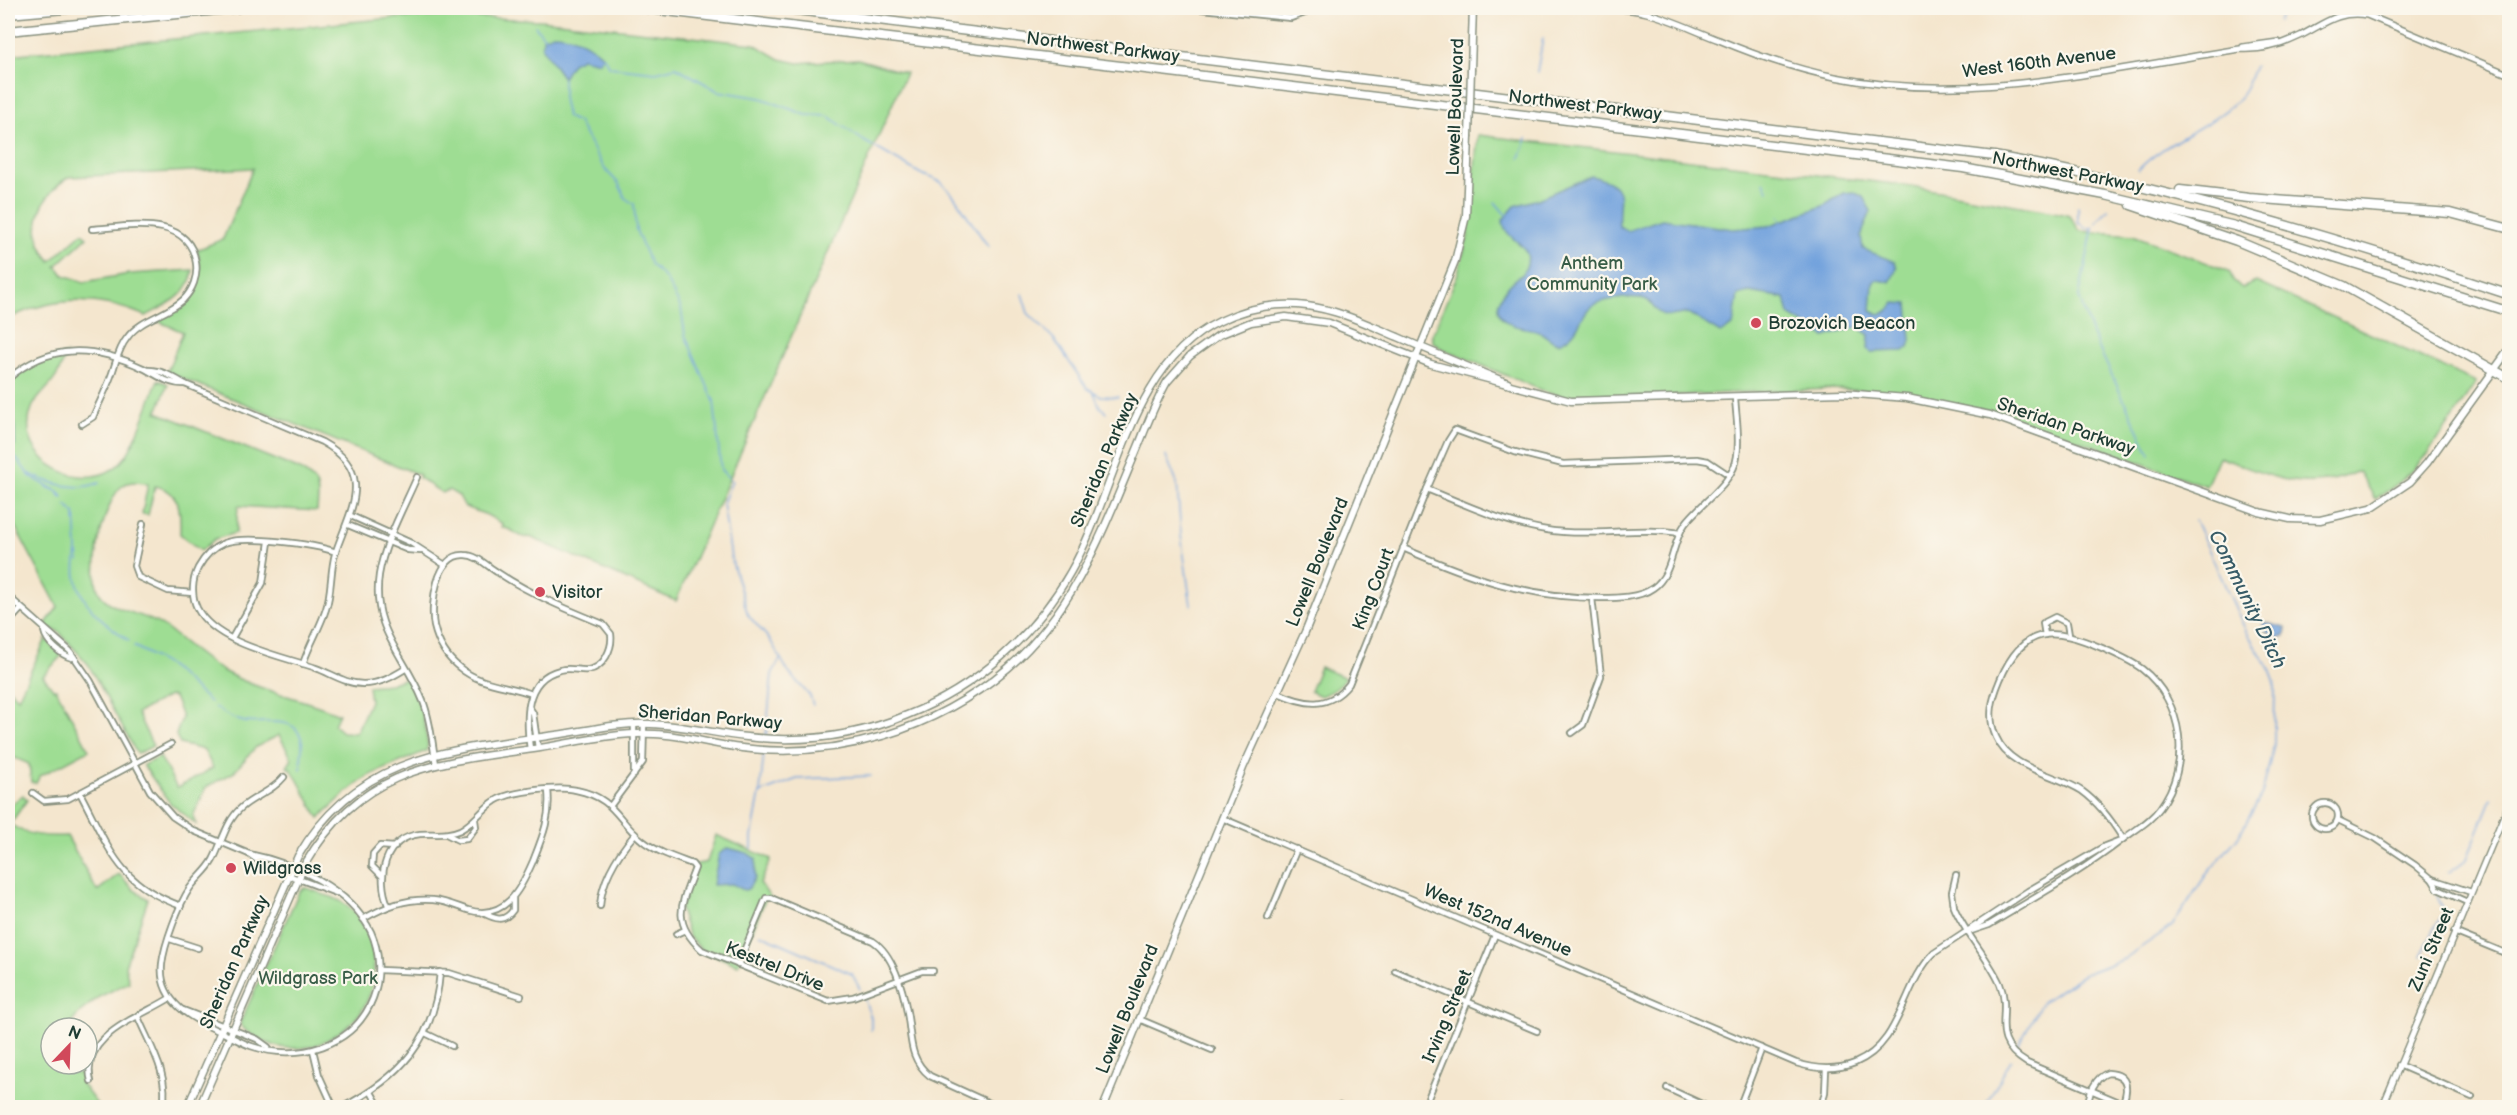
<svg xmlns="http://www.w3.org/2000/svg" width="2517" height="1115" font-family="'Balsamiq Sans',sans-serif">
<rect width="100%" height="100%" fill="#fbf7ec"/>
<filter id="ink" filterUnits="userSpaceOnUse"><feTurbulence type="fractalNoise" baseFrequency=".0167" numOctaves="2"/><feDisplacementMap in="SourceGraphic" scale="12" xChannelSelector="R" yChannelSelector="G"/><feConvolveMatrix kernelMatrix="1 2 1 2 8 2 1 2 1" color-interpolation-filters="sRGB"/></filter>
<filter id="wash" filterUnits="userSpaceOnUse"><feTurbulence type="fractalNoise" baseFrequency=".008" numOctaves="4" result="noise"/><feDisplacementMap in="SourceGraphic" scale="24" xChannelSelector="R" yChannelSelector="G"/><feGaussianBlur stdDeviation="1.35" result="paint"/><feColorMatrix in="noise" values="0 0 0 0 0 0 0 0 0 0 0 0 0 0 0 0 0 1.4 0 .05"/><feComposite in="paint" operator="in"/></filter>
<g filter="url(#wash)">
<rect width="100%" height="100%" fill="#f4e6ce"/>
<g fill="#9edd93" stroke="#5e8d64" stroke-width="1.5">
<path d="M444,16L540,20L754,44L780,59L798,63L858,59L906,73L676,601L530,537C519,540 513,527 502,528L503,524L487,515L465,507L459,496L449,490L442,493L419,478L420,475L167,372L183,332L155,320C185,304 208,286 197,250L223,239L253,168L69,177C39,195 25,234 51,261L82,233L87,237L56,266L64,275L84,282L129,274L193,270C190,296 166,305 146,316C99,296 54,295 8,319V55L393,18Z"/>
<path d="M1478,135L1911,186L2054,212L2070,216L2080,231L2133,235L2229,271L2233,280L2242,288L2256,282L2476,382C2447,426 2423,472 2375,499L2359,471C2306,495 2270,476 2219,457L2206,486L2004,414L1895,392L1830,389L1606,398L1570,397L1548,393L1441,348L1433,342L1432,335L1457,276L1468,237Z"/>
<path d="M66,354C63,361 61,369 57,375C51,387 37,396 32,408C11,463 94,502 126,456C138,439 149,401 158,380L168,384L157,412L298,469C320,481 319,487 317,511L238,506L236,533L215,539L201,551L180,534C181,511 181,491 155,486L148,515L142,514L148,484C140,482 130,480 122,486C104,501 87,574 100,594C113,612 143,613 161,625C182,639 200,658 223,671C259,691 302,698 339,714L334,725L342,732L356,733L370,701L368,686L390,684L406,678L421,707L428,745L426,751L368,776L346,793L319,818L292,770L287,767L292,759L279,735L256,747L233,773L206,787L193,816L196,824L170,803L143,765L160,757L177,788L213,768L204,750L180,744L176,735L182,717L174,697L169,696L137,713L153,746L137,754L88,664L59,632L44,626L58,607L8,513V383L36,363Z"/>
<polygon points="46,639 62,655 43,676 53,689 56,689 89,750 40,776 36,783 31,782 29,764 8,755 8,688 18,698"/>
<polygon points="1320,667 1346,678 1334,690 1321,696 1310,691"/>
<path d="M23,795L27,800L10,824C26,836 47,837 67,836L97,891L119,874L134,890L148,899L125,966L129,982L99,997L79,1013L68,1028H51V1064H55L54,1070L82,1074L81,1083L99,1107H8V807Z"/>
<polygon points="716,835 771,859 760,884 771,898 766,898 738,965 702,950 689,937 680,910 695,868 693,865 707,862"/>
<path d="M304,888C311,888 318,893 325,895C375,907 386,975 361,1012C350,1027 337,1034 321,1043C309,1049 288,1050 273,1045C264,1042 243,1032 240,1023L299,892Z"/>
</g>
<g fill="#73a3dd" stroke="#497088" stroke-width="1.5">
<path d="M553,34C572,34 588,43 603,56L599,62L582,58L572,63L563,78L542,48L543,38Z"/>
<path d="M1591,176C1632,186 1616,198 1619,226L1627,231L1662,219L1733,229L1768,226L1823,206L1844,193L1854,192L1863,197L1871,211L1861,236L1863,249L1895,262L1897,268L1890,282L1876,280L1873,283L1871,311C1881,317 1889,312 1895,303L1908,304L1911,340L1909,347L1904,351L1871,352L1868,349L1869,335L1857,327L1825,337L1789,315L1785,298L1749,292L1738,295L1733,326L1720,333L1688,313C1677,315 1666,319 1657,311C1653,308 1651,302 1647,300C1637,295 1611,299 1600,302C1579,307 1583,335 1558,343C1550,341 1546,335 1538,331C1528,327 1516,329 1507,322C1485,309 1509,282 1523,274C1540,241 1505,246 1503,220L1515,206L1538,199Z"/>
<polygon points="11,402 14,406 15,444 8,454 8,404"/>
<polygon points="2263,622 2286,628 2285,636 2276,638 2263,629"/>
<polygon points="728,848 747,853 756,859 755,878 748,889 744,890 732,884 713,885 719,854"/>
</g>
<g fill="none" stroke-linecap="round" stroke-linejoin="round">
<g stroke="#73a3dd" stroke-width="1.5">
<polyline points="2278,21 2285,8"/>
<polyline points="535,26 545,38"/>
<polyline points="8,49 8,58"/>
<polyline points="603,56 610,67 656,72 676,67 718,91 761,98 806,115 828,116 864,141 921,174 941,182 954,196 989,248"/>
<polyline points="1537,72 1543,38"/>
<polyline points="563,78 563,98 567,117 578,122 604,168 619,184 625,198 634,204 636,230 642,245 651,265 666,279 681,308 685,335 714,401 721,470 732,481 723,503 731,558 748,615 770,640 789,673 810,696 813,705"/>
<polyline points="1520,158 1527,138"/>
<path d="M2138,170C2167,139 2217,125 2241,96C2247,88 2251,75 2255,66"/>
<polyline points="1764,182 1768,190"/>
<polyline points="1495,202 1506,215"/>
<polyline points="2078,207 2078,221 2086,228 2093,228"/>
<polyline points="1779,216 1782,222"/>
<polyline points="2096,223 2108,209"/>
<polyline points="2093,227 2079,297 2092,334 2150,454"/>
<polyline points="1022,294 1028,313 1054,339 1087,388 1101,396 1118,397"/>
<polyline points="1094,393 1100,407 1106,412"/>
<polyline points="9,449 30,476 58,492 62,498"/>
<polyline points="1166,456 1177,483 1181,535 1191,605"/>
<path d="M26,472C47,483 76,492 99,483"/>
<polyline points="47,487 58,491 63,497"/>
<polyline points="66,505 75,514 77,548"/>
<path d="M77,548C77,557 74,567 76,577C81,607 107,624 129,641"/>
<polyline points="78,553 79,561"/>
<polyline points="134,646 171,667 210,702"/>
<path d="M215,707C224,714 234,720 245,722C263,725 296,713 302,741C303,749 300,760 301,769"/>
<polyline points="766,736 772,674 780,659"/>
<polyline points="760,792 764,752"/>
<polyline points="752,849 752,837 760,793 797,779 871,776"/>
<polyline points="2448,873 2467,859 2491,799"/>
<polyline points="760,934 852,974 860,989"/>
<polyline points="2421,956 2444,911 2437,896"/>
<polyline points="864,998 871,1018 871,1030"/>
<polyline points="2017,1047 2042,1002 2085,974 2124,959 2172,926 2206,875 2238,837 2262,794 2274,744 2275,683 2270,670 2246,631 2195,520"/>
<polyline points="1984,1108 2011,1060"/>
</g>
</g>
</g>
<g filter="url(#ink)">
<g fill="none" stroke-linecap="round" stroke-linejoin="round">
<defs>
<g id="minor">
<polyline points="1192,8 1291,18 1319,8"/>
<path d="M148,370C162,370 173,377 185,384L322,442C378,473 349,511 335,554C330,572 332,591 326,609C320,628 309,645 303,664"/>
<path d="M8,379C50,342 95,346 143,368C158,375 166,384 185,384"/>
<path d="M82,424L93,417C99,403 106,390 111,376C116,363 118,349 127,338C140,319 167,315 183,300C193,290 198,276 196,263C189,213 127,227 92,229"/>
<path d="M417,477C404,507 384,543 379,575C371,630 405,655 423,701C431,721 432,743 436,764"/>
<path d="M1427,489C1471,507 1517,529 1564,532C1603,535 1642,527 1680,533"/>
<polyline points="351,516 411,543 445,565"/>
<polyline points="143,524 134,566 138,577 168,591 193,593"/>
<polyline points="348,525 408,550 421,551"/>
<path d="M1403,548C1469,577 1527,598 1600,598C1617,598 1639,598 1653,588C1674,573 1671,543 1685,524C1700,503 1734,483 1737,456C1740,437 1736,416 1735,397"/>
<path d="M336,552C314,544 245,535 224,543C212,548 204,557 198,568C192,580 191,595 197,608C215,644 282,656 316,668C332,674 346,684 363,684C380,684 392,677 405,669"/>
<polyline points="8,596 70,651 90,680 150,791 173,817 194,831 249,854 267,867 336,893"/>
<polyline points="8,623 21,609"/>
<path d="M44,631C46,642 61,655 72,658"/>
<polyline points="2045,635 2043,623 2055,617 2067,623 2069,635"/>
<polyline points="232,638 263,583 269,542"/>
<path d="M1278,693C1305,705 1328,710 1349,684L1427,489L1448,441L1455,430L1515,452L1563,464L1697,459L1708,461L1729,475"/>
<polyline points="529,707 533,713 538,748"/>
<polyline points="1572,733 1583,725 1601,676 1592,598"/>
<path d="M530,749C526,721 523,679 560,670C570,667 579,671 588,670C604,668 613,648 611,634L603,624C566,609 530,594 497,572C487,566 477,555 465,555C436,553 430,606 434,626C438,643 447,658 460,668C480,685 508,685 532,694"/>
<polyline points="634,775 634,724"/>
<polyline points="33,793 44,801 68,799 171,744"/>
<path d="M80,793C110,849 117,883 181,906"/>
<circle cx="2325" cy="816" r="13"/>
<polyline points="611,805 643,762 644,724"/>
<path d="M1222,818L1796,1063C1815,1069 1835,1071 1855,1063C1903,1043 1901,986 1934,953L2028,891L2105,846L2123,839"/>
<polyline points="2338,820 2375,838 2415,865 2432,879 2438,889 2467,902"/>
<polyline points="446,834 458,840 467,839 476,827 475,820"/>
<path d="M249,854C293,863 350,888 371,932C380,952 381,977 373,998C354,1047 298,1062 251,1046C242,1043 232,1037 223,1033C193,1020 158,1002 162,964C164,945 179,904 190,888C197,878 207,871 213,860C222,843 226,821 241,808C254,796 272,792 284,777"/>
<path d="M1956,875L1952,892L1954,907C1965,934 1988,957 2000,984C2013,1015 1987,1039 2027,1063L2133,1108"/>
<polyline points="382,876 372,866 373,854 380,846 395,847"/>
<polyline points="2432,879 2471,892"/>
<path d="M388,905C376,877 384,838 420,834C434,833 447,836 460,830C474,823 482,809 495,801C510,791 559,786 576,790C616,798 616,820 643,841C657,852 676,858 692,864L695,868C682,903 670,921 702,950L828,1001L853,997L922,971H933"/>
<path d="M600,906C602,879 618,854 635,834"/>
<path d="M483,913C495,919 504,923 513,910V898"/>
<polyline points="1268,918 1297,849"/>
<path d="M363,919C386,906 406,898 433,900C445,901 456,906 468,910C505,921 521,889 533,861C543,836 551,817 548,790"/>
<path d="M1971,931L1989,925C2034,898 2081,872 2122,840C2136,829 2150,822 2160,808C2192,765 2184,702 2142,669C2130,660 2116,654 2102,648C2053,627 2023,625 2000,680C1992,699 1987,717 1996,737C2010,770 2055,773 2082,791C2100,804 2112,821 2123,839"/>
<polyline points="2454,932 2510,955"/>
<polyline points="676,934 685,930"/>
<polyline points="170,939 198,948"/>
<path d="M738,965L766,898H771L873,941C893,954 903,989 907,1012C912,1038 908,1058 930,1076L1000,1108"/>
<polyline points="379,970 449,973 521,996"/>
<polyline points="1395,971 1537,1031"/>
<polyline points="183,1010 257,1039 268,1047"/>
<path d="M138,1017C150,1046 170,1075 163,1108"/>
<polyline points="1139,1019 1212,1050"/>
<polyline points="425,1033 452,1046"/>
<polyline points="313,1050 319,1075 334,1108"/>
<polyline points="2399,1065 2472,1097"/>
<path d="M91,1081C79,1035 141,1017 170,998"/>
<polyline points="1667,1088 1710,1108"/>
<polyline points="371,1092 380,1108"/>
<polyline points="1340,1105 1346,1108"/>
<path d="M341,1108C400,1078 435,1040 440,972"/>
<polyline points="1424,1108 1495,935"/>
<polyline points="1739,1108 1762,1048"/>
<polyline points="1821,1108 1825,1092 1826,1069"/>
<path d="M2088,1108C2088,1094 2095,1077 2108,1073C2131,1074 2128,1092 2121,1108"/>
</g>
<g id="tertiary">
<path d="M1565,8C1592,8 1621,6 1647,13C1671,19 1695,31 1719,40C1757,56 1795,69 1835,77C1970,105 2107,69 2240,49C2260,50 2282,45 2300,36C2324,24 2338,10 2367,15L2510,75"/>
<polyline points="2243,47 2278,42"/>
<polyline points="2382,1108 2510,801"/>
</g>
<g id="secondary">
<polyline points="1471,69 1473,8"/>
<path d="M187,1108L298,856C356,757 445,750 548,736C581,732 617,722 651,724C683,725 715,734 747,737C801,743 857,736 907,715C976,688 1035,635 1071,571C1117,490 1130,364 1220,321C1247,308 1277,302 1307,306C1339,310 1369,325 1398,337C1434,353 1471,368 1508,383"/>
<path d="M199,1108L305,864C363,765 437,763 540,748C577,742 617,732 655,734C684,735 713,745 742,748C837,760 935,730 1008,668C1076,609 1104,528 1138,447C1147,425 1155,403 1167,382L1190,356L1219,335L1251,322L1286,317L1329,323L1431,364L1571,401L1843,393L1907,398L1990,415L2259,512L2290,519L2320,520L2371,508L2410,482L2427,463L2510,348"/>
<polyline points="1103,1108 1243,768 1305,632 1455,261 1466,216 1469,137"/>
</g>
<g id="motorway">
<polyline points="642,8 1963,168 2105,195 2235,226 2510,312"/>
<path d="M780,8L1994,156C2171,188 2340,239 2510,295"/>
<polyline points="8,14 75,8"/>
<polyline points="8,31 238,8"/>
<polyline points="2180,190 2249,198 2450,213 2510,229"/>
<polyline points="2131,205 2237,241 2344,286 2510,379"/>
</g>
</defs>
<use href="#minor" stroke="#8a9281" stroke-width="8"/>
<use href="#tertiary" stroke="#8a9281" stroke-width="8"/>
<use href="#secondary" stroke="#8a9281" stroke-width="9"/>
<use href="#motorway" stroke="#8a9281" stroke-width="11"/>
<use href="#minor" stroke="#fff" stroke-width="4.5"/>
<use href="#tertiary" stroke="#fff" stroke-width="5"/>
<use href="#secondary" stroke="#fff" stroke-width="6"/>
<use href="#motorway" stroke="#fff" stroke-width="8"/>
<defs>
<polyline id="secondary-bridge" points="1469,137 1471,69"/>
</defs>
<use href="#secondary-bridge" stroke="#8a9281" stroke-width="9" stroke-linecap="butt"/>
<use href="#secondary-bridge" stroke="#fff" stroke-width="6"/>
</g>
</g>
<g fill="#d1495b" stroke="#fbf7ec" stroke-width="2">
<circle cx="1756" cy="323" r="6"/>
<circle cx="540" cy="592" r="6"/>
<circle cx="231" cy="868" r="6"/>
</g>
<g text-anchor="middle" stroke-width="4.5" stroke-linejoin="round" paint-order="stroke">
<g font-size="18" fill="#1f3d34" stroke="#fbf7ec">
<text transform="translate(1103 47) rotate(7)" y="6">Northwest Parkway</text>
<text transform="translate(2039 62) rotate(-7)" y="6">West 160th Avenue</text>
<text transform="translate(1585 105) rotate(7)" y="6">Northwest Parkway</text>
<text transform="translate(1455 107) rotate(-88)" y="6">Lowell Boulevard</text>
<text transform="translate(2068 172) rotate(11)" y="6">Northwest Parkway</text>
<text transform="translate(2066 426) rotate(19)" y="6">Sheridan Parkway</text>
<text transform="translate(1104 460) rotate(-67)" y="6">Sheridan Parkway</text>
<text transform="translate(1317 562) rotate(-68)" y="6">Lowell Boulevard</text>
<text transform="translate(1373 589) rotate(-69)" y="6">King Court</text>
<text transform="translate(710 717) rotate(5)" y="6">Sheridan Parkway</text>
<text transform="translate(1498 920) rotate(23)" y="6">West 152nd Avenue</text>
<text transform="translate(2431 949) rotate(-67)" y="6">Zuni Street</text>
<text transform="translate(234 962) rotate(-66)" y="6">Sheridan Parkway</text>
<text transform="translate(775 966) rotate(22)" y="6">Kestrel Drive</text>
<text transform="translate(1127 1009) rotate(-68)" y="6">Lowell Boulevard</text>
<text transform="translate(1447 1016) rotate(-67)" y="6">Irving Street</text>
</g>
<g font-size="18" fill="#385d47" stroke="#fbf7ec">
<text x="1592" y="269">Anthem<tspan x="1592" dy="21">Community Park</tspan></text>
<text x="318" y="984">Wildgrass Park</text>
</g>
<g font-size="18" fill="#1f3d34" stroke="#fbf7ec" text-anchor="start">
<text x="1768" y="329">Brozovich Beacon</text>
<text x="552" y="598">Visitor</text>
<text x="243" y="874">Wildgrass</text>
</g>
<g font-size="20" font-style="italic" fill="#385c67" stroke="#fbf7ec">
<text transform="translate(2248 599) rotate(64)" y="7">Community Ditch</text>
</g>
</g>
<rect width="2517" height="1115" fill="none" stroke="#fbf7ec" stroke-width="30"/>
<g transform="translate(69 1046) rotate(23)"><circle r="28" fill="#fbf7ec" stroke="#a3ada2" stroke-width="1.5"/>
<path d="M0-4.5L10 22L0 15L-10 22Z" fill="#d1495b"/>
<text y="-9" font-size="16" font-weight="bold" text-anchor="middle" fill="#1f3d34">N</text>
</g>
</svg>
